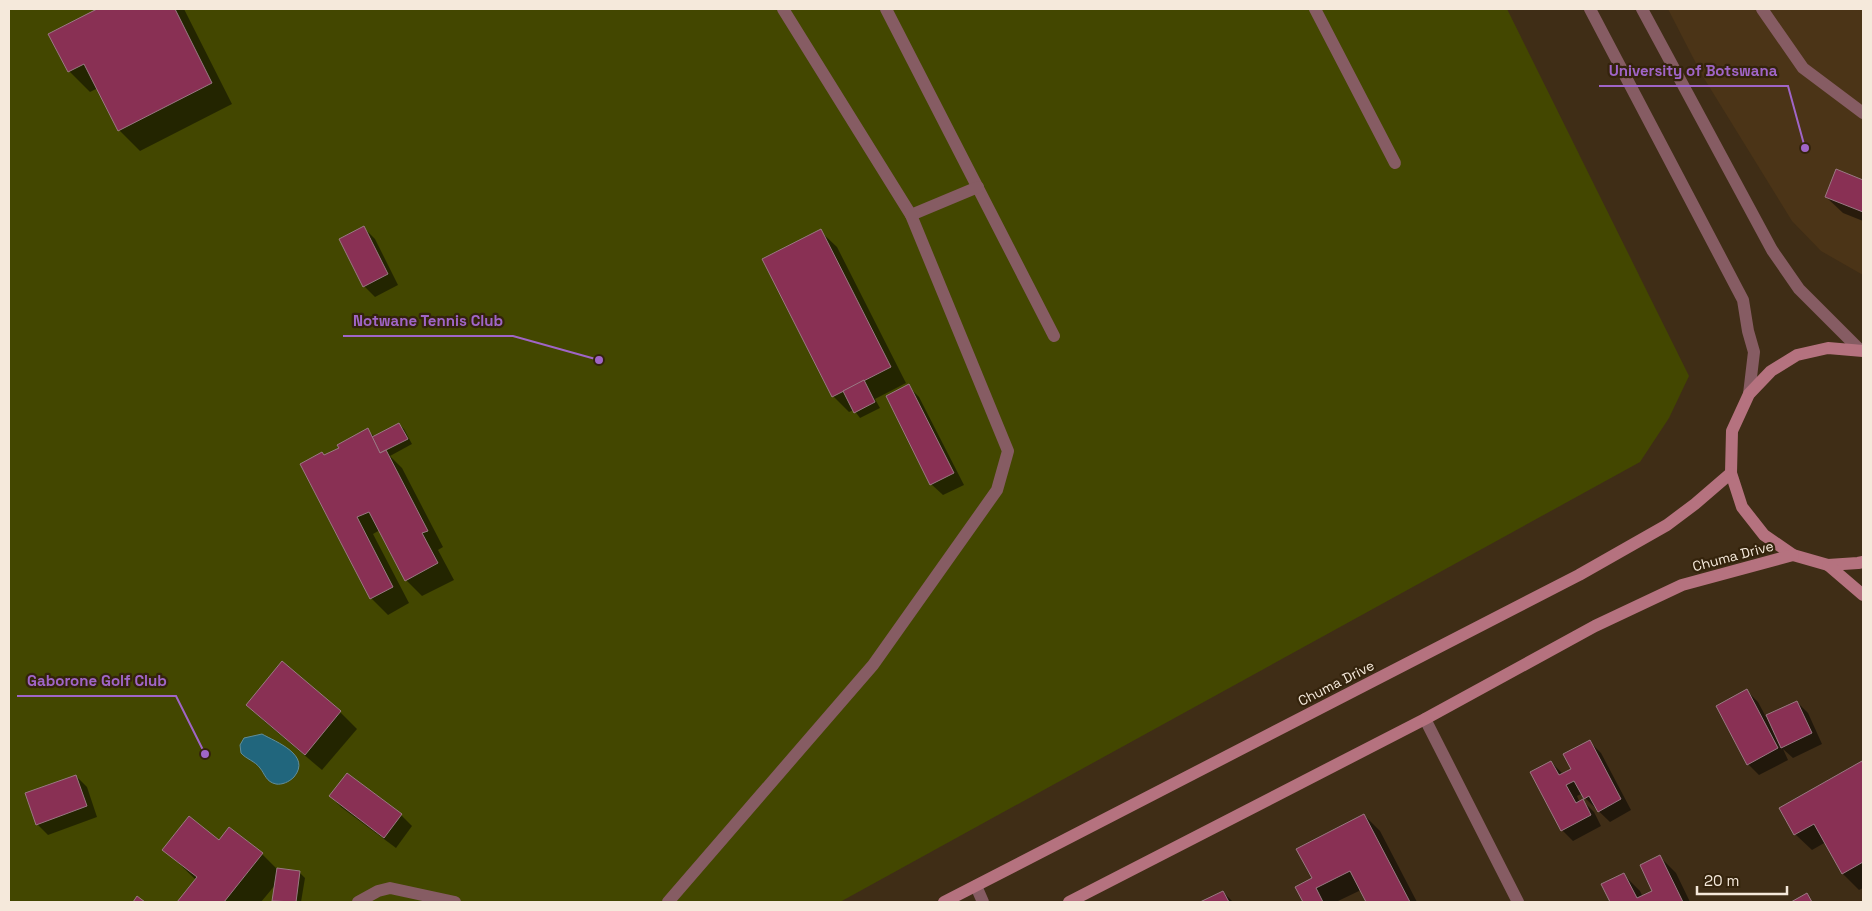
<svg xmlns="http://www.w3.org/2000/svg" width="1872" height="911" font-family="'Space Grotesk',sans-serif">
<rect width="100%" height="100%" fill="#3f2d16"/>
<polygon fill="#4b3417" points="1668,9 1863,9 1863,275 1821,251 1792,221 1702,75"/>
<polygon fill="#434700" points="9,9 1507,9 1689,376 1669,418 1640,462 840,902 9,902"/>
<path fill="#21667d" stroke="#618d99" d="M262,734C276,742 312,755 294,777C289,782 282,785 276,784C266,782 265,774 260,768C255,761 246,759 241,753L240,745L244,738Z"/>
<g fill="#0007">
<polygon points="100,9 184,9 232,104 140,151 119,130 98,88 90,92 69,71 50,34"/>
<polygon points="1836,170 1863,181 1863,221 1843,213 1826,197"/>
<polygon points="364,228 375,239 398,285 375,297 364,286"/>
<polygon points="820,231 837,247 906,383 875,399 880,408 860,418 854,410 849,412 833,396"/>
<polygon points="908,386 919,397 964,485 943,495 931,484"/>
<polygon points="399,424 404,429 412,444 390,456 402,468 443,547 438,550 454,580 422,596 406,580 380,530 373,534 409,603 388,615 371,598 325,456 341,448 367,430 375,437"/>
<polygon points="282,663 340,712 357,729 322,770 264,721 247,705"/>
<polygon points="1747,691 1758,702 1766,717 1797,702 1808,713 1822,744 1793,758 1783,749 1788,760 1759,775 1748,764 1717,707"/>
<polygon points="1590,742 1601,753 1631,810 1610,822 1585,798 1583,793 1577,796 1580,803 1583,801 1594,812 1601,826 1573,841 1562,830 1551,762 1562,773 1573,770"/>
<polygon points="1861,763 1863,765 1863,888 1859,890 1843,874 1826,842 1812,850 1795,834"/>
<polygon points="76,776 87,787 97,817 48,835 37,824"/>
<polygon points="330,796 401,815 412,826 396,848 341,807"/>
<polygon points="1364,815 1380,831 1417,902 1367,902 1361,890 1336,902 1304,902 1297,888 1313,879"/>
<polygon points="219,842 262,854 277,869 299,872 305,878 301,902 273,902 276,884 261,902 179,902 196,880 164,849"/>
<polygon points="1660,857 1676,873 1690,902 1612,902 1603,885 1624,875 1640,891 1643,897 1654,891"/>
<polygon points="1223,892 1233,902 1203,902"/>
</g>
<g fill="#893054" stroke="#9a7983">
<polygon points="97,9 175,9 212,83 118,131 84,64 68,72 48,34"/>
<polygon points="1836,169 1863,180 1863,212 1825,197"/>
<polygon points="364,226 388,274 363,287 339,239"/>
<polygon points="821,229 891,367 832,397 762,259"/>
<polygon points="864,380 875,402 854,413 843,391"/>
<polygon points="909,384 954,473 930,485 886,396"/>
<polygon points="399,423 408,439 380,453 372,437"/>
<polygon points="368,428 380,453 386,450 428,531 422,533 438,563 405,581 369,512 357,517 393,587 370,599 300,464 322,452 324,455 339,448 337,445"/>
<polygon points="282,661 341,711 305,755 246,705"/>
<polygon points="1747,689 1778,748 1747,765 1716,706"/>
<polygon points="1797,701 1812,733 1781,748 1766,715"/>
<polygon points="1590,740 1621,799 1598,812 1589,796 1584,799 1574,781 1566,785 1576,803 1583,799 1591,815 1561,831 1530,772 1551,761 1559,775 1571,769 1563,754"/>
<polygon points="1862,761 1863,765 1863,862 1842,874 1814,824 1794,835 1779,808"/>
<polygon points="347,773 402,814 384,838 329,796"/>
<polygon points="76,775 87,806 36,825 25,793"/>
<polygon points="1364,814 1410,902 1366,902 1350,871 1316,888 1323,902 1303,902 1295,887 1312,878 1296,849"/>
<polygon points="189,816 219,840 229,827 263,853 224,902 177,902 197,877 162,850"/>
<polygon points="1660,855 1683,902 1610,902 1601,884 1624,873 1637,898 1652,891 1640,865"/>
<polygon points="277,868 300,871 296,902 272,901"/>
<polygon points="1223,891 1229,902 1200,902"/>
<polygon points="1807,893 1812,902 1791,902"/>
<polygon points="137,896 145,902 133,902"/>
</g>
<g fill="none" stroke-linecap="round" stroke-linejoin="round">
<g stroke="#865c63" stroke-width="12">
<polyline points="886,9 1054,336"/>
<polyline points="1315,9 1395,163"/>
<polyline points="1762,9 1803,68 1863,113"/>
<polyline points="911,215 978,187"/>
<polyline points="358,902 378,891 390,888 455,902"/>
<polyline points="668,902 873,665 997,490 1008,451 911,215 783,9"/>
</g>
<g stroke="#865c63" stroke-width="12">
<polyline points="1590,9 1743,300 1748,331 1754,352 1749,394"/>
<polyline points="1642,9 1772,250 1799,289 1860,350"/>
<polyline points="1425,719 1518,902"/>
<polyline points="976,886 983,902"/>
</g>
<g stroke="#b5727f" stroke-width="12">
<polyline points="1863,351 1828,348 1797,355 1771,371 1749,394 1732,431 1731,473 1742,507 1764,535 1793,555 1828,565 1858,563 1863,562"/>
<polyline points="1828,565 1863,595"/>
<polyline points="944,902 1579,575 1667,525 1695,504 1731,473"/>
<polyline points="1069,902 1425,719 1595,626 1682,585 1793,555"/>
</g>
</g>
<g text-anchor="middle" stroke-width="4.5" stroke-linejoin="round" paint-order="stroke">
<g font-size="14" fill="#f5e9db" stroke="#34230c">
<text transform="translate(1733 556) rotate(-15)" y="5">Chuma Drive</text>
<text transform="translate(1336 683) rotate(-27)" y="5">Chuma Drive</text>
</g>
</g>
<path fill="none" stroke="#a065c7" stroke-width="2" d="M1805 148L1788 86H1599M599 360L513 336H343M205 754L176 696H17"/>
<g fill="#a065c7" stroke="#34230c" stroke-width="2">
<circle cx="1805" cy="148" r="5"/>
<circle cx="599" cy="360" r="5"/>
<circle cx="205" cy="754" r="5"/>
</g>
<g font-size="15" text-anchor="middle" font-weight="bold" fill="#a065c7" stroke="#34230c" stroke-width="4.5" stroke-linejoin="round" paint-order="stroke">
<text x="1693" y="76">University of Botswana</text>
<text x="428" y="326">Notwane Tennis Club</text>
<text x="97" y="686">Gaborone Golf Club</text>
</g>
<rect width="1872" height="911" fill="none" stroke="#f5e9db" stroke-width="20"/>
<path d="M1697 886v8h90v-8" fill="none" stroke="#f5e9db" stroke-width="2.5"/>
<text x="1704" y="886" font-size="15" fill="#f5e9db" stroke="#34230c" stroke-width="4" paint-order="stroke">20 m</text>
</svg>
